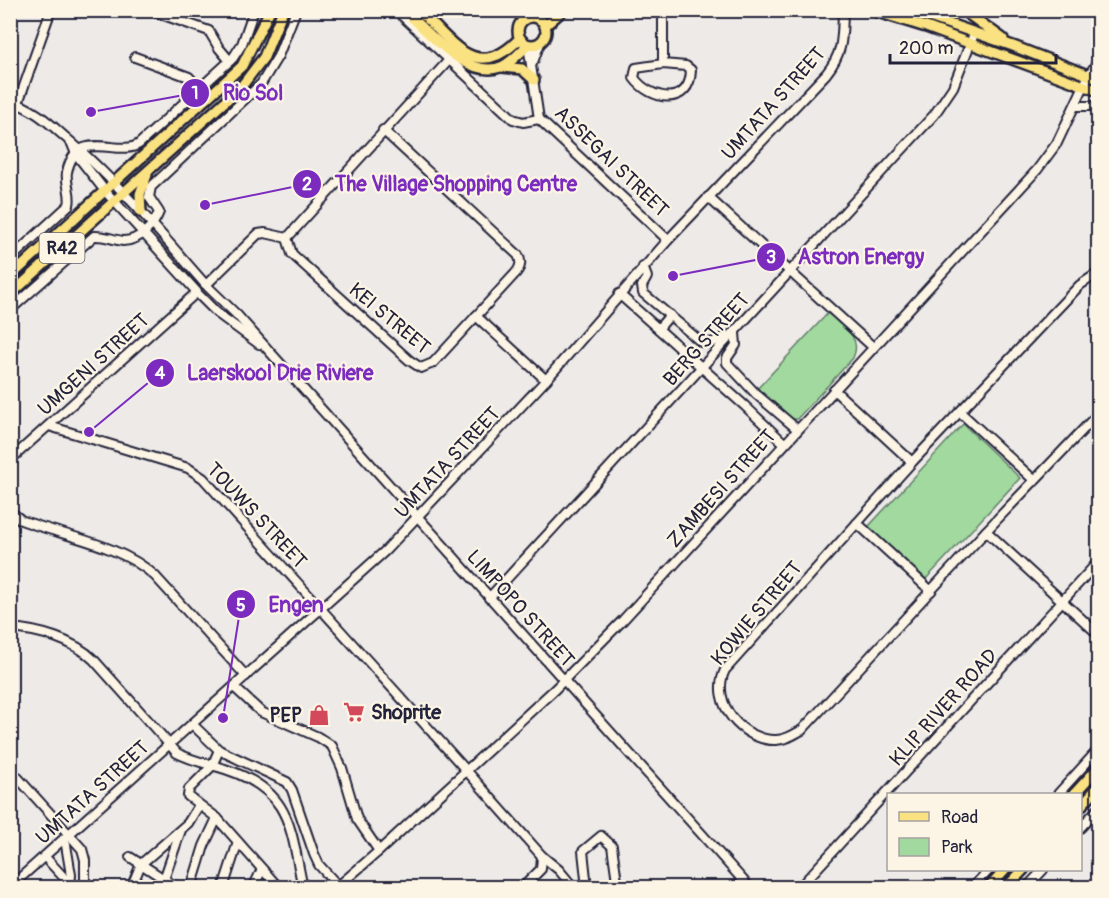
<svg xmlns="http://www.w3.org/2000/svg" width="1109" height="898" font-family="Pangolin,sans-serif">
<rect width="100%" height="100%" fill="#eeeae7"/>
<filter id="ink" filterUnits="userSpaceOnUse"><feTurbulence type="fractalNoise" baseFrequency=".0167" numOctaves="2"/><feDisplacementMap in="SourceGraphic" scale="12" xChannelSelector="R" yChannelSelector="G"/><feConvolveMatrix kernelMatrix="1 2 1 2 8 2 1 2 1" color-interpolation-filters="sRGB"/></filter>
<g filter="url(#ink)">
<g fill="#a1d99e" stroke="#627e6c" stroke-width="1.5">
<path d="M828,313C842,326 863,337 853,358L797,419H789L757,389Z"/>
<polygon points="963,424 1020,478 926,579 868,527"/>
</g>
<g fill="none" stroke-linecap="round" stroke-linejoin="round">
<defs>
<g id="minor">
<polyline points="396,10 513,119 523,122 539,119"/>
<polyline points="663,10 663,64"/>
<polyline points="155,12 209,31 219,48 230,61"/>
<polyline points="528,45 539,119 668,240"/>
<polyline points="135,57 189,77 200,89"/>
<polyline points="533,62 540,43"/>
<path d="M663,64L686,66L691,70C690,107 651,101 634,78L636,68Z"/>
<path d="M10,101C36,109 51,125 71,142C120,185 162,235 205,284"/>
<polyline points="18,103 51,10"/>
<polyline points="1075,106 1098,106"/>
<polyline points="708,197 873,347"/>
<path d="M287,238L292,254L409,360L421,368L433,363L513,276C519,270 523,264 518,255L383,130"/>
<path d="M10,259L69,205C72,194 65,183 67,172C77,126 119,158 139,144L233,58L242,44L254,10"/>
<polyline points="643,267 647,277 642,286 643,293 701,342 711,343 730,335"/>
<path d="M1098,273L1080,285L912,462L725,670C709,703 743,741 776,740C786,740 795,734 802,730L986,531L1098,414"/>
<polyline points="206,285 258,234 265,233 287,238 449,60"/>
<polyline points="208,287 237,315 750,888"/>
<polyline points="619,294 745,406 784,443"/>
<polyline points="199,295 217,313 259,344"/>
<path d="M10,310L94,236C104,235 113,240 123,241C139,241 154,226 159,212L149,197L151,187L261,84L278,56L296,10"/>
<polyline points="476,316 546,380"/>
<polyline points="659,328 670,315"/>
<polyline points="735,333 736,345 727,358 727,363 756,394 797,429"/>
<polyline points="834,390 912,462"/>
<polyline points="960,412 1035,481"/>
<polyline points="49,426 188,468 203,478 466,770 542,856 559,870 574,888"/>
<polyline points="10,460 197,292 105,191 76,154 72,144"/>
<path d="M10,511L21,520C64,536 122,545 155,576L246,676"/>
<polyline points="857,523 931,591"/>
<polyline points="986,531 1098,634"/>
<polyline points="489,598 934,115 953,87 974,34"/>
<path d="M10,628C39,630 74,640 94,660L177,753C192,761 209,764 225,769C293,791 290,829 303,888"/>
<polyline points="234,687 261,712 318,737 332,746 342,768 357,819 379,851"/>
<polyline points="192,724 219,750 287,782 292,790 314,854 319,865 338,886"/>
<polyline points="219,750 212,766 189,789 188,796 217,818 279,888"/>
<polyline points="10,769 82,849 85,860 85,888"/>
<polyline points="1058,794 1098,750"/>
<polyline points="1080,828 1098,809"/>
<polyline points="65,839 71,875 70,888"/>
<polyline points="45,857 69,883"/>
<polyline points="130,857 178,888"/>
<path d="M10,887L385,551L546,380L668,240L826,74C844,52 842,37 843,10"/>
<polyline points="131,888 141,864 188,823 199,805"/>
<polyline points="161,888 181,830"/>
<polyline points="191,888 204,846 217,818"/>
<polyline points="223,888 238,842"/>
<polyline points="253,888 262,869"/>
<polyline points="336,888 379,851 555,689 623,620 1037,170 1057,143 1089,75 1098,61"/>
<polyline points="522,888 541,869 542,856"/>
<polyline points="587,888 583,851 601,836 612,846 618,888"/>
<polyline points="799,888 1098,562"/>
<polyline points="972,888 989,870"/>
<polyline points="1026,888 1043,870"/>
</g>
<g id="major">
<path d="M404,10C428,31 468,82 503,66C513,61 520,52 528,45"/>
<path d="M419,10C452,42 477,84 520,38"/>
<polyline points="871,10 926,27 1098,91"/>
<polyline points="909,10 1013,46 1098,79"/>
<polyline points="963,10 1003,39"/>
<circle cx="532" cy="31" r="14"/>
<polyline points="535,17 547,10"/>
<polyline points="545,26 563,10"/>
<polyline points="502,67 522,69 534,80"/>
<polyline points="141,212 140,194 147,175"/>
<polyline points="10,277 242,66 270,10"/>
<polyline points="10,295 241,87 264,57 283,10"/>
<polyline points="1074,794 1098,768"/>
<polyline points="1080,807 1098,787"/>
<polyline points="989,888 1005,870"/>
<polyline points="1006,888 1023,870"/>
</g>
</defs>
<use href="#minor" stroke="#22223b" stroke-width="12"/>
<use href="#major" stroke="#22223b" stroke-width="14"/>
<use href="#minor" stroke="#fcf5e5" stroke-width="8"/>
<use href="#major" stroke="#fae181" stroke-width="9"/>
</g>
</g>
<defs>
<symbol id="supermarket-bare" viewBox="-9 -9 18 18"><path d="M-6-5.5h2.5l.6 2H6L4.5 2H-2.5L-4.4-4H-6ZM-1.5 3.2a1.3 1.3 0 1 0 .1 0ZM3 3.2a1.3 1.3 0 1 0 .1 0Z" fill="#d1495b" stroke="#fcf5e5" stroke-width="2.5" paint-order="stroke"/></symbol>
<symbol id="shop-bare" viewBox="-9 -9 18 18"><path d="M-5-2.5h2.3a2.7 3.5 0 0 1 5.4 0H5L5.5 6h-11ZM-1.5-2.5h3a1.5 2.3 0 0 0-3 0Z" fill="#d1495b" stroke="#fcf5e5" stroke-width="2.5" paint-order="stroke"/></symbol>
</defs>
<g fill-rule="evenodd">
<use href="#supermarket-bare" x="339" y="697" width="30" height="30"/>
<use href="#shop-bare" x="304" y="700" width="30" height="30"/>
</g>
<g text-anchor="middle" stroke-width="4.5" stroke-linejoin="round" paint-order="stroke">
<rect fill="#fcf5e5" stroke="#63616e" stroke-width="1.5" x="39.5" y="233" width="45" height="30" rx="4.5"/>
<g font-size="18" font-weight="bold" fill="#22223b">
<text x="62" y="254">R42</text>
</g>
<g font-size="20" fill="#22223b" stroke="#fcf5e5">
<text transform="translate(773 103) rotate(-48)" y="7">UMTATA STREET</text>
<text transform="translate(612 161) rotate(44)" y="7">ASSEGAI STREET</text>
<text transform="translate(390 318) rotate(40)" y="7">KEI STREET</text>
<text transform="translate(706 339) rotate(-48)" y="7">BERG STREET</text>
<text transform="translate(93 364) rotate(-42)" y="7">UMGENI STREET</text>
<text transform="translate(447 462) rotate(-47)" y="7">UMTATA STREET</text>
<text transform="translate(721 488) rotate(-48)" y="7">ZAMBESI STREET</text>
<text transform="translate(257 515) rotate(47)" y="7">TOUWS STREET</text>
<text transform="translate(521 608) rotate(48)" y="7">LIMPOPO STREET</text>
<text transform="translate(756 613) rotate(-50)" y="7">KOWIE STREET</text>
<text transform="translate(943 707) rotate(-48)" y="7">KLIP RIVER ROAD</text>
<text transform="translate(92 792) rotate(-42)" y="7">UMTATA STREET</text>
</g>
<g font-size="20" font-weight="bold" fill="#22223b" stroke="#fcf5e5" text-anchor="start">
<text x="371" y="719">Shoprite</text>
<text x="302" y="722" text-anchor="end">PEP</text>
</g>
</g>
<path fill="none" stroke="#7b2cbf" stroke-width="2" d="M91 112L195 93M205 205L307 184M673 276L771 257M89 432L160 373M223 718L241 604"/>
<g fill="#7b2cbf" stroke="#fcf5e5" stroke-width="2">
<circle cx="91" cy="112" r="6"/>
<circle cx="205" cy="205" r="6"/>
<circle cx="673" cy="276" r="6"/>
<circle cx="89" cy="432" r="6"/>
<circle cx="223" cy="718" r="6"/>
<circle cx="195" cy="93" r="15"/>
<circle cx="307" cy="184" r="15"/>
<circle cx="771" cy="257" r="15"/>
<circle cx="160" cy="373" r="15"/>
<circle cx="241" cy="604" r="15"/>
</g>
<g font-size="18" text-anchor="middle" font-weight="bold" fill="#fff">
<text x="195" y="99">1</text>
<text x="307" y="190">2</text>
<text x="771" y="263">3</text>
<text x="160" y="379">4</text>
<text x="241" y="611">5</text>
</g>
<g font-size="21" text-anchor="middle" font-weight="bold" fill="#7b2cbf" stroke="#fcf5e5" stroke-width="4.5" stroke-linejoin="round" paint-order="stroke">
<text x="253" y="100">Rio Sol</text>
<text x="456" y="191">The Village Shopping Centre</text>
<text x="861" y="264">Astron Energy</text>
<text x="280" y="380">Laerskool Drie Riviere</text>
<text x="296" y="612">Engen</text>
</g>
<rect width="1109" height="898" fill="none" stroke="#fcf5e5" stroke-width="36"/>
<rect x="18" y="18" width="1073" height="862" fill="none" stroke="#22223b" stroke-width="2" filter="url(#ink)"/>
<rect x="887" y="793" width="195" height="78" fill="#fcf5e5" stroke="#a5a1a1" stroke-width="1.5"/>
<rect x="899" y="812" width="30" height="9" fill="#fae181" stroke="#a5a1a1" stroke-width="1.5"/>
<text x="941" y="823" font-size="18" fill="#22223b">Road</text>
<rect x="899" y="838" width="30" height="18" fill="#a1d99e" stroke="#a5a1a1" stroke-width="1.5"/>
<text x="941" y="853" font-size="18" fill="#22223b">Park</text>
<path d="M890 54v9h166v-9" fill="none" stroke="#22223b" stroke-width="3"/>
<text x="899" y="54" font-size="18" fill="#22223b" stroke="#fcf5e5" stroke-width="4.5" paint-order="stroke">200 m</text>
</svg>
